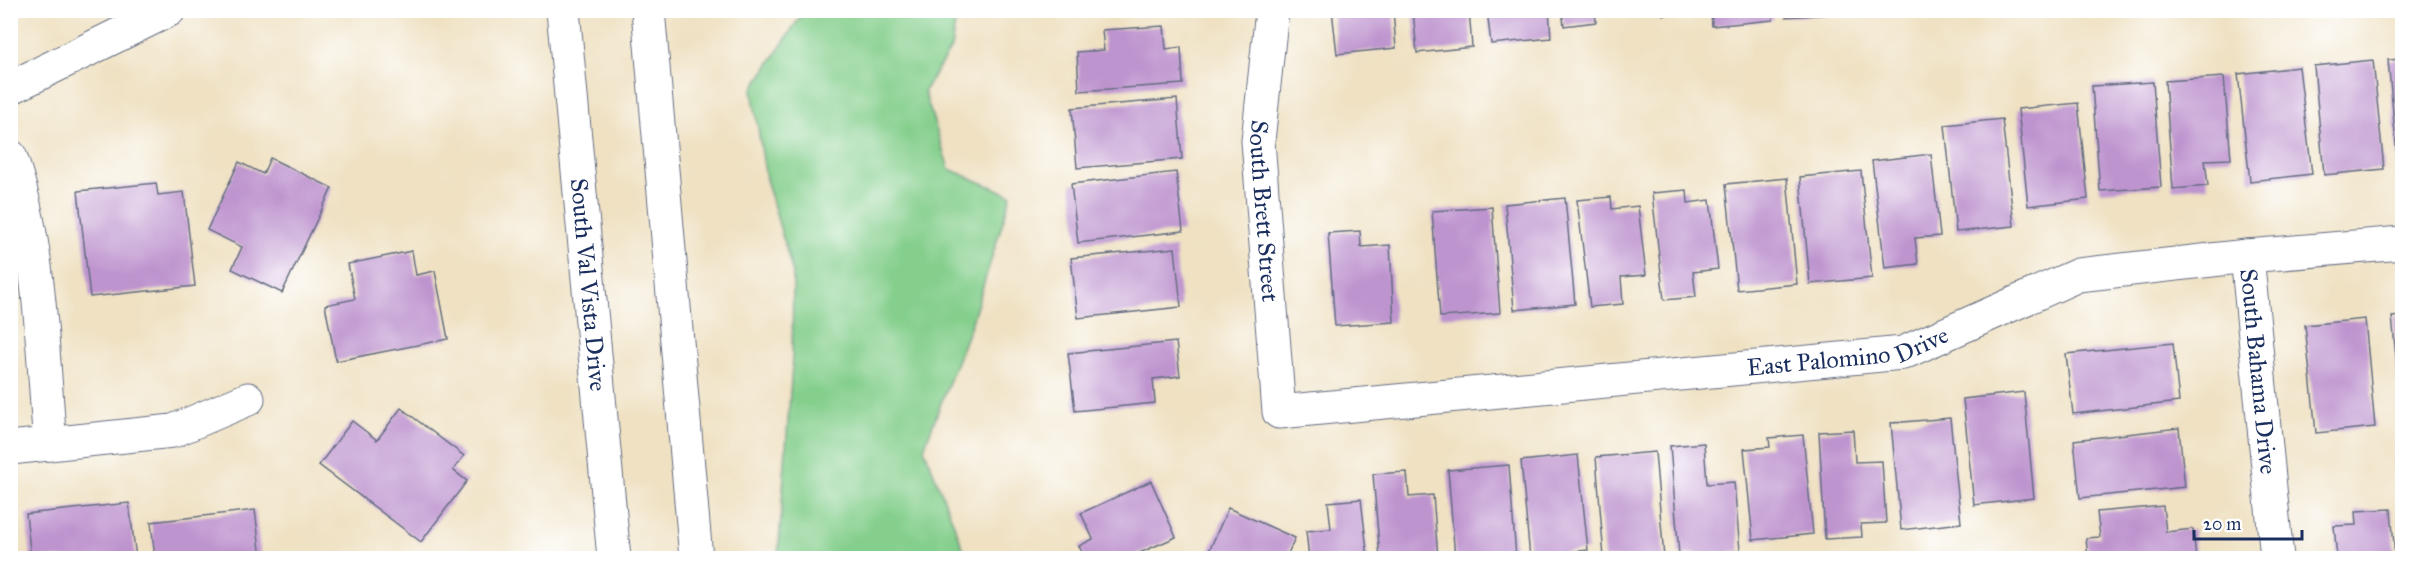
<svg xmlns="http://www.w3.org/2000/svg" width="2413" height="569" font-family="'IM FELL Great Primer',serif">
<rect width="100%" height="100%" fill="#fff"/>
<filter id="ink" filterUnits="userSpaceOnUse"><feTurbulence type="fractalNoise" baseFrequency=".0167" numOctaves="2"/><feDisplacementMap in="SourceGraphic" scale="12" xChannelSelector="R" yChannelSelector="G"/><feConvolveMatrix kernelMatrix="1 2 1 2 8 2 1 2 1" color-interpolation-filters="sRGB"/></filter>
<filter id="wash" filterUnits="userSpaceOnUse"><feTurbulence type="fractalNoise" baseFrequency=".008" numOctaves="4" result="noise"/><feDisplacementMap in="SourceGraphic" scale="24" xChannelSelector="R" yChannelSelector="G"/><feGaussianBlur stdDeviation="1.35" result="paint"/><feColorMatrix in="noise" values="0 0 0 0 0 0 0 0 0 0 0 0 0 0 0 0 0 1.4 0 .05"/><feComposite in="paint" operator="in"/></filter>
<g filter="url(#wash)">
<rect width="100%" height="100%" fill="#efe1c2"/>
<polygon fill="#84cf8c" stroke="#507f75" stroke-width="1.5" points="804,11 957,11 951,48 924,91 949,169 1011,195 972,322 924,448 967,558 778,558 792,366 793,273 766,179 752,90"/>
<g id="blocks">
<g fill="#be94cf">
<polygon points="1084,10 1124,10 1124,12 1084,16"/>
<polygon points="1332,10 1393,10 1396,48 1337,54"/>
<polygon points="1413,10 1469,10 1472,47 1417,53"/>
<polygon points="1487,10 1549,10 1551,38 1491,44"/>
<polygon points="1562,10 1595,10 1596,22 1564,26"/>
<polygon points="1662,10 1701,10 1701,12 1663,15"/>
<polygon points="1711,10 1772,10 1773,20 1712,26"/>
<polygon points="1786,10 1847,10 1847,13 1786,17"/>
<polygon points="1164,26 1166,49 1181,47 1183,84 1079,91 1077,52 1104,50 1102,30"/>
<polygon points="2402,59 2402,164 2398,165 2388,60"/>
<polygon points="2373,60 2384,169 2324,175 2314,66"/>
<polygon points="2299,67 2312,174 2250,181 2238,74"/>
<polygon points="2224,77 2231,159 2205,160 2208,186 2173,189 2165,81"/>
<polygon points="2153,82 2161,187 2100,191 2092,86"/>
<polygon points="1177,99 1182,159 1077,168 1072,108"/>
<polygon points="2078,103 2088,199 2028,206 2018,109"/>
<polygon points="2002,119 2014,226 1956,232 1945,125"/>
<polygon points="1931,154 1940,236 1915,238 1918,264 1885,268 1872,161"/>
<polygon points="270,158 332,188 282,293 232,269 242,247 207,230 239,162 263,174"/>
<polygon points="1861,171 1872,278 1810,284 1800,177"/>
<polygon points="1176,172 1183,231 1078,243 1071,184"/>
<polygon points="1787,178 1797,284 1737,290 1726,184"/>
<polygon points="156,183 158,195 184,192 195,286 90,297 78,191"/>
<polygon points="1687,190 1688,203 1710,200 1718,269 1693,272 1696,297 1664,300 1652,193"/>
<polygon points="1611,197 1612,209 1638,206 1646,275 1621,277 1623,304 1590,307 1577,200"/>
<polygon points="1565,198 1575,304 1514,310 1505,204"/>
<polygon points="1492,207 1500,313 1440,317 1432,211"/>
<polygon points="1360,231 1361,247 1390,245 1394,322 1335,326 1328,233"/>
<polygon points="1175,248 1181,307 1078,318 1071,258"/>
<polygon points="412,251 416,275 435,271 448,339 336,361 325,305 355,299 348,264"/>
<polygon points="2402,316 2402,406 2401,406 2392,317"/>
<polygon points="2365,319 2375,427 2316,433 2305,325"/>
<polygon points="1176,342 1180,376 1153,379 1155,403 1075,411 1068,353"/>
<polygon points="2173,343 2179,402 2073,414 2066,354"/>
<polygon points="2024,392 2034,498 1974,505 1963,399"/>
<polygon points="401,408 464,456 453,470 467,481 421,542 319,465 352,421 377,440"/>
<polygon points="1950,418 1961,523 1901,530 1891,423"/>
<polygon points="2179,428 2185,487 2080,498 2074,440"/>
<polygon points="1853,430 1855,462 1882,461 1886,523 1861,524 1862,537 1825,539 1819,432"/>
<polygon points="1803,435 1813,534 1753,540 1744,449 1770,447 1769,438"/>
<polygon points="1704,443 1707,484 1734,482 1740,551 1679,555 1670,446"/>
<polygon points="1655,452 1664,558 1604,558 1596,457"/>
<polygon points="1578,455 1588,550 1562,553 1563,558 1530,558 1521,461"/>
<polygon points="1509,465 1516,558 1455,558 1448,470"/>
<polygon points="1407,472 1409,497 1433,495 1438,558 1380,558 1373,474"/>
<polygon points="1151,481 1176,537 1128,558 1085,558 1079,546 1093,539 1081,513"/>
<polygon points="1361,499 1368,558 1309,558 1306,531 1331,529 1328,502"/>
<polygon points="129,503 136,558 31,558 26,514"/>
<polygon points="2163,506 2166,532 2193,529 2196,558 2088,558 2086,538 2100,537 2097,512"/>
<polygon points="1228,508 1295,538 1286,558 1206,558"/>
<polygon points="2391,509 2395,558 2337,558 2334,526 2357,525 2356,511"/>
<polygon points="255,510 261,558 155,558 151,522"/>
</g>
</g>
</g>
<g filter="url(#ink)">
<use href="#blocks" fill-opacity="0" stroke="#656d81" stroke-width="1.5"/>
<g fill="none" stroke-linecap="round" stroke-linejoin="round">
<defs>
<g id="minor">
<path id="s1" d="M1272,10L1258,141L1279,412L1903,353L2078,275L2247,256L2402,243"/>
<polyline points="10,88 169,10"/>
<path d="M10,156C41,241 42,353 50,444"/>
<path id="s2" d="M2247,256L2277,558"/>
<polyline points="10,448 173,431 248,399"/>
</g>
<g id="secondary">
<path id="s3" d="M563,10L614,558"/>
<polyline points="648,10 696,558"/>
</g>
</defs>
<use href="#minor" stroke="#656d81" stroke-width="35"/>
<use href="#secondary" stroke="#656d81" stroke-width="35"/>
<use href="#minor" stroke="#fff" stroke-width="33"/>
<use href="#secondary" stroke="#fff" stroke-width="33"/>
</g>
</g>
<g text-anchor="middle" stroke-width="4.5" stroke-linejoin="round" paint-order="stroke">
<g font-size="24" fill="#1b2f5e" stroke="#fff">
<text dy="8" stroke="none"><textPath href="#s1" startOffset="202">South Brett Street</textPath></text>
<text dy="8" stroke="none"><textPath href="#s3" startOffset="276">South Val Vista Drive</textPath></text>
<text dy="8" stroke="none"><textPath href="#s1" startOffset="976">East Palomino Drive</textPath></text>
<text dy="8" stroke="none"><textPath href="#s2" startOffset="116">South Bahama Drive</textPath></text>
</g>
</g>
<rect width="2413" height="569" fill="none" stroke="#fff" stroke-width="36"/>
<path d="M2194 530v9h108v-9" fill="none" stroke="#1b2f5e" stroke-width="3"/>
<text x="2203" y="530" font-size="18" fill="#1b2f5e" stroke="#ffffff" stroke-width="4.5" paint-order="stroke">20 m</text>
</svg>
